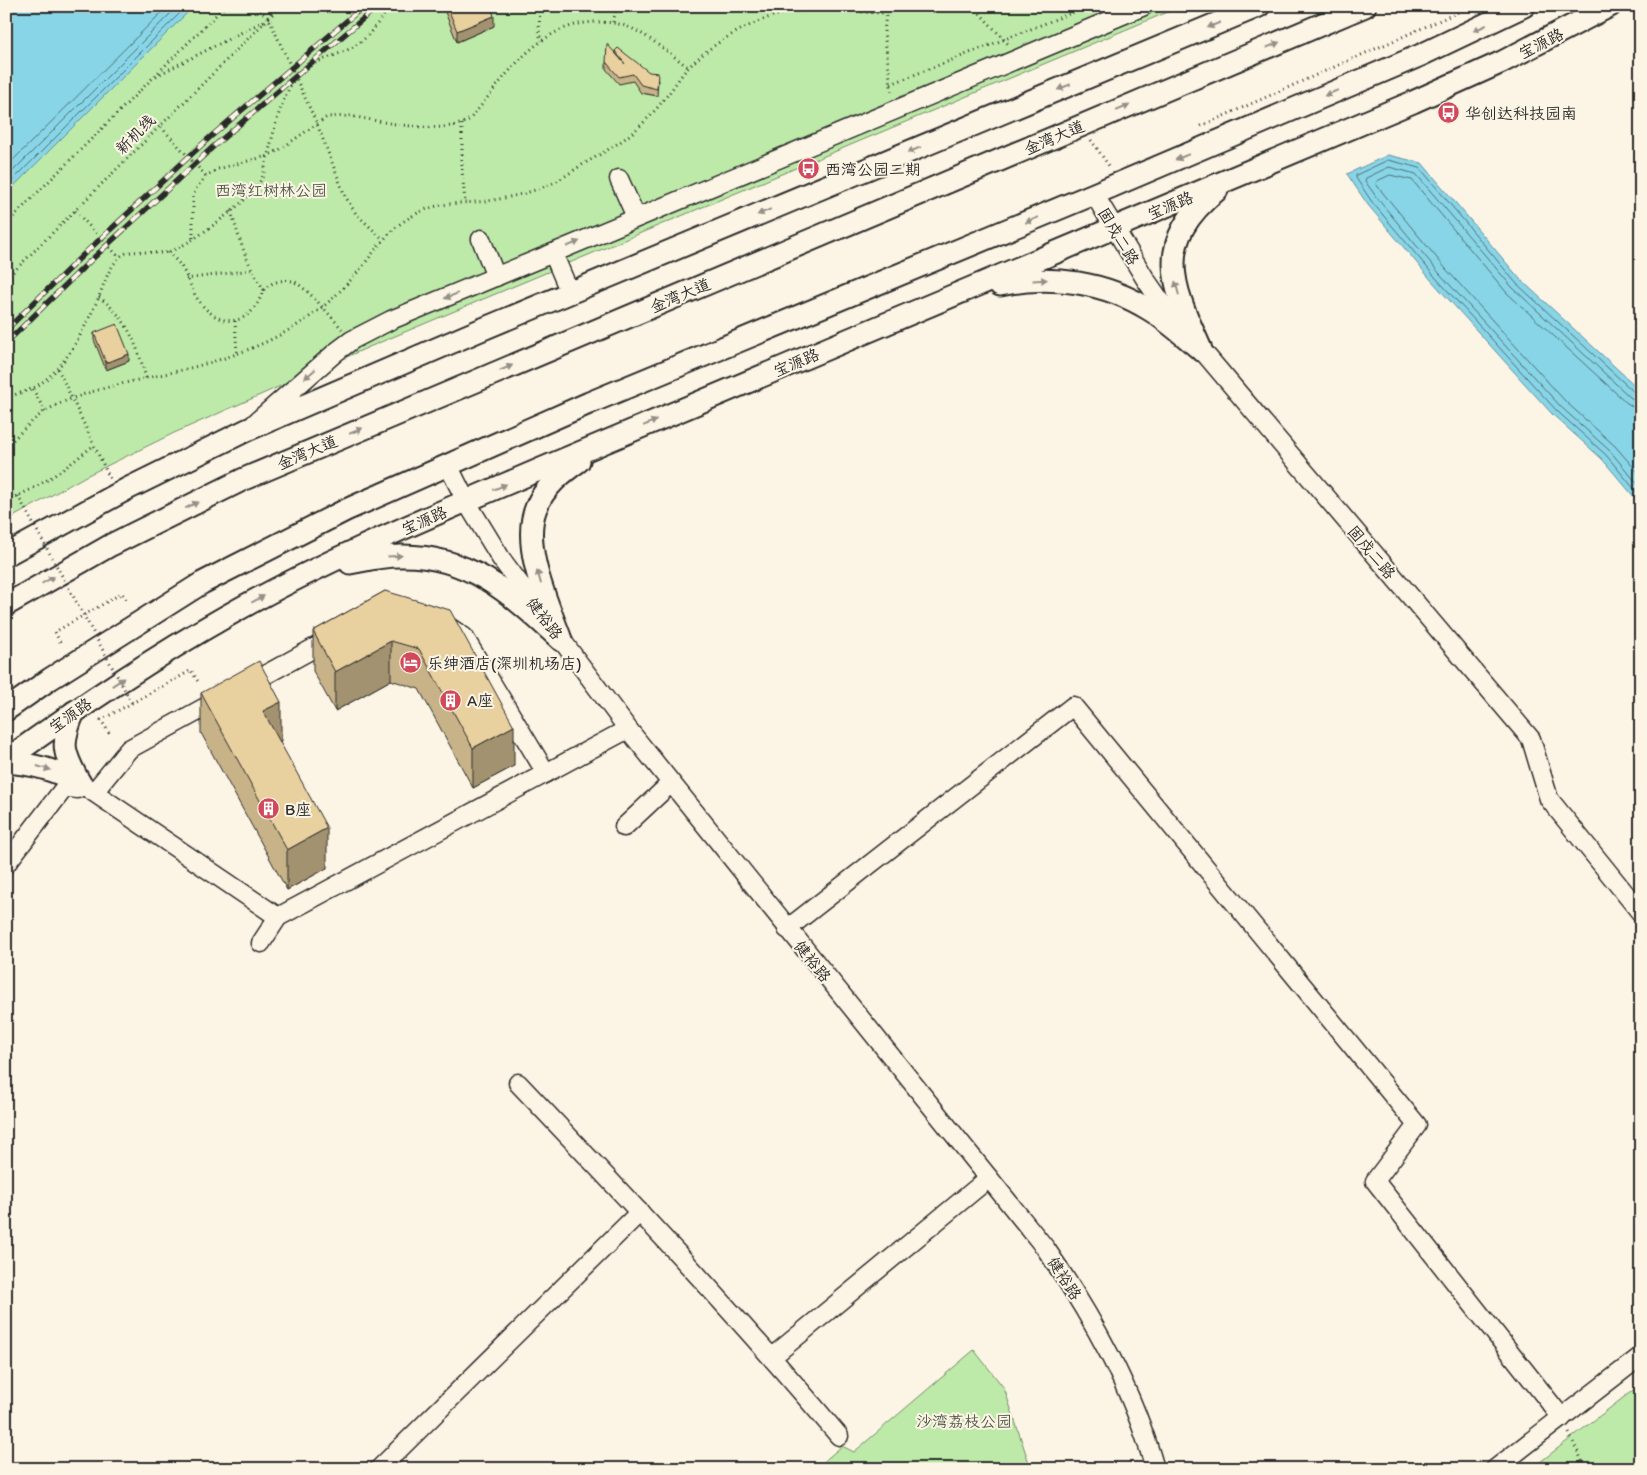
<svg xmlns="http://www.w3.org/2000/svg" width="1647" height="1475" font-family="Itim,'LXGW WenKai TC',sans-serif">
<rect width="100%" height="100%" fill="#fcf5e5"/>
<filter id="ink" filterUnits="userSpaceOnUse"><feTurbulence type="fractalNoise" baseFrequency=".02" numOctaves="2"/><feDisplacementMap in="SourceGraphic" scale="10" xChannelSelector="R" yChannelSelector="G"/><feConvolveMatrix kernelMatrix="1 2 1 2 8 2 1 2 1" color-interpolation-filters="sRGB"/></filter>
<g filter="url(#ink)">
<g fill="#bdeaa8" stroke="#748a6a">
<polygon points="156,6 1182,6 369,347 174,433 84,477 6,521 6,162"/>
<polygon points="974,1350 1004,1388 1031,1469 815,1469 842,1446 854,1452"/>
<polygon points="1641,1384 1641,1469 1531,1469"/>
</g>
<g fill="#88d5e7" stroke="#63919c">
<polygon points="6,6 194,6 6,194"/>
<polygon points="1388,155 1422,163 1520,279 1641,391 1641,505 1602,459 1553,415 1432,281 1368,205 1347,174"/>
</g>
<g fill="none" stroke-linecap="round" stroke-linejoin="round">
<g stroke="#506f76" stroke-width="1">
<polyline points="6,167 168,6"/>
<polyline points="6,178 178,6"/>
<polyline points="6,187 187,6"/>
<polyline points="1641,394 1635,393 1516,283 1420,168 1388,160 1356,175 1356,178 1372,202 1436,278 1557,411 1606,455 1641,497"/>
<polyline points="1641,401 1631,398 1512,287 1416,174 1389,167 1366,178 1365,181 1377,198 1440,274 1561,407 1610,451 1641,488"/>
<polyline points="1641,408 1633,407 1627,403 1507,293 1412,180 1390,175 1377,181 1376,184 1383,193 1446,269 1566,402 1615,446 1641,476"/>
</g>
<defs>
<g id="minor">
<polyline points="619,179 636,217"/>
<polyline points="1094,194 1146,280 1162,303 1531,739 1549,799 1641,913"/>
<polyline points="481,239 496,277"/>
<polyline points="570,293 553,253 1144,6"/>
<polyline points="255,423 336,352 352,340 391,320 553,253"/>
<path d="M448,465L466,501L502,560L628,729L1046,1249C1092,1317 1133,1389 1155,1469"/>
<polyline points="449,627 464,637 546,773"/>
<polyline points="245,686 334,637"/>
<polyline points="86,787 278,917"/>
<polyline points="94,792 129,749 222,698"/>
<polyline points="624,827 671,783"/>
<polyline points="6,864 65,787 77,789"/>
<polyline points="787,929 1073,706 1417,1125 1375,1181 1562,1418"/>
<polyline points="261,943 278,917 628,729"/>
<path d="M518,1083C628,1199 737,1315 839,1436"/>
<polyline points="772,1357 989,1178"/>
<polyline points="379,1469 640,1212"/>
<polyline points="1495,1469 1641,1356"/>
</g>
<g id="major">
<path d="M1000,285C1052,274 1105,282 1150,310C1168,321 1185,337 1201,350"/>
<path d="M1200,347C1171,283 1154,241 1217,190"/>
<polyline points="6,555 127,489 247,430 478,331 1259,6"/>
<path d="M350,563C366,560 382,556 399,556C470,554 513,596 561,640"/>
<polyline points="6,605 111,545 244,479 1365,6"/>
<path d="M560,637C547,602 521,545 536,508C544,487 562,473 579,461"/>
<polyline points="6,710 50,679 202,583 346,510 589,403 1094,194 1421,55 1524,6"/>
<path d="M74,712C60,744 63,753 80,783"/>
<path d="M6,760C77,709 149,660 225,617C324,560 436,514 541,469L1413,102L1502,62L1610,6"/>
<path d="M6,762C35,764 54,770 80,783"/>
</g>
</defs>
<use href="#minor" stroke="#2b2b2b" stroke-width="21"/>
<use href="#major" stroke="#2b2b2b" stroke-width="25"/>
<g stroke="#2b2b2b" stroke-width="3" stroke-dasharray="1 4" stroke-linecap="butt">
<polyline points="256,6 269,19 317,124 345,196 356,214 383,239"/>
<polyline points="540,6 539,31 541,41"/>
<polyline points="887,6 884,32 892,94"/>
<polyline points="973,6 1010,46"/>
<polyline points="271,14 275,6"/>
<polyline points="613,22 617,6"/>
<polyline points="156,76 266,20"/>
<polyline points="891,84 1089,6"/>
<polyline points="462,124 462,170 465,202"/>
<polyline points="1201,126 1472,6"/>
<polyline points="161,127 206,176"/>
<polyline points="1091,140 1109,166 1111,165"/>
<polyline points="75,211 119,257"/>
<path d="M231,211C240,242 246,262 264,290"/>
<polyline points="6,224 225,6"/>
<path d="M193,238V196L197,187L206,176L218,169L267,156L279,150L327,117L350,116C381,121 444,137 470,119C505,78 537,23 597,22C609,22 619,23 631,28C652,38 670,54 688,67"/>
<path d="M168,252C172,256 177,261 181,266C192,284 193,301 212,314C228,326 247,321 257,304C260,300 261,294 264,290C270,282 283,279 292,281C304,284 332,318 342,329"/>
<polyline points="6,279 281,6"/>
<polyline points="186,279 251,270"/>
<path d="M99,297C128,318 137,345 146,378"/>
<polyline points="235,321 237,354"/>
<polyline points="58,369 110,479"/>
<polyline points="33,389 45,412"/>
<path d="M6,398C15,394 26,392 35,387C66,369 83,331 98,299C104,285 107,271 118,259C129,245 152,256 168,252C188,246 228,215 243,201C250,195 256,188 261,180C265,173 265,164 268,155C274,131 280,101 294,80C310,58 339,58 359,43C372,34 380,18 392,6"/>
<path d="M6,447C18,435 30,422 44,412C74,393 125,383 160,375C197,367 234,357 268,341C305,323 329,305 356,274C371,257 382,238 400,224C433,200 450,205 487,201C509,198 532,192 551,184C562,179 572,171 582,165C604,152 627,140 645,121C652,114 659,106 665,98C674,88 680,75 690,66C711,44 744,26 773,16C805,6 851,12 885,13"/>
<path d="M6,500C39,489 67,467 94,445"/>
<polyline points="60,642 55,632 122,593 128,602"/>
<polyline points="109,733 101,720 183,675 191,670 199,683"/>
<polyline points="1569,1433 1586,1469"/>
</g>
<use href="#minor" stroke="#fcf5e5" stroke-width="18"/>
<use href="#major" stroke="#fcf5e5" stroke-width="21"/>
<defs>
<g id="rail">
<polyline points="6,330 83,255 208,139 364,6"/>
<polyline points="6,343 89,262 214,146 378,6"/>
</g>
</defs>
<use href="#rail" stroke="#2b2b2b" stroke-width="5.5"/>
<use href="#rail" stroke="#fcf5e5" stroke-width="4" stroke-dasharray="11" stroke-linecap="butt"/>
<polyline stroke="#2b2b2b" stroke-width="3" stroke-dasharray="1 4" stroke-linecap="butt" points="18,496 132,703"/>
</g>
<g fill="#c8b389" stroke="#2b2b2b">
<polygon points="445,6 447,6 494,26 457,42 445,12"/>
<polygon points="615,51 658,80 657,96 641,93 633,81 619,84 606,69 606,62 615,53"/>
<polygon points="94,333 129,361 106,370 94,340"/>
<polygon points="385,591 514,766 473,788 419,689 391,680 335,711 313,671 313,631"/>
<polygon points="201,693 281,741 280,742 327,868 287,890 201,733"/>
</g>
<g fill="#a3926f" stroke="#2b2b2b">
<polygon points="494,16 494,26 457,42 457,31"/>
<polygon points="129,354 129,361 106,370 106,363"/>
<polygon points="391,641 391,680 335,711 335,672"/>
<polygon points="281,702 281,741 263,751 263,711"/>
<polygon points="514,726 514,766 473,788 473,748"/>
<polygon points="327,828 327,868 287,890 287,850"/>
</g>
<g fill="#e9d09f" stroke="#2b2b2b">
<polygon points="447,6 491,6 494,16 457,31"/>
<polygon points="607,44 625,64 615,51 618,48 649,72 658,73 657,89 641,85 633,74 619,77 606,62"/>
<polygon points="117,324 129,354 106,363 94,333"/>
<polygon points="385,591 450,610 514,726 473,748 419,649 391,641 335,672 313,631"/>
<polygon points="259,661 281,702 263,711 327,828 287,850 201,693"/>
</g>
<defs><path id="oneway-solid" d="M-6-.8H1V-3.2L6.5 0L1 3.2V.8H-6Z" transform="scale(1.25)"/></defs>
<g fill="#949088">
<use href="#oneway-solid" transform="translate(1214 25) rotate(157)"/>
<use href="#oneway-solid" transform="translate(1480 28) rotate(156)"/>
<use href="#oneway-solid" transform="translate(1273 45) rotate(-23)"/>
<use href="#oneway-solid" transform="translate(1064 87) rotate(157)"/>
<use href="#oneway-solid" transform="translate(1331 93) rotate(157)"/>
<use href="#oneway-solid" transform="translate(1123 108) rotate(-23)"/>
<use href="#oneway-solid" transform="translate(914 150) rotate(157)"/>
<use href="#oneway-solid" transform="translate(1182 157) rotate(157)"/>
<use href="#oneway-solid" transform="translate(764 212) rotate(157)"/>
<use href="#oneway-solid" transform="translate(1032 220) rotate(157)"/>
<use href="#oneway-solid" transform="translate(573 244) rotate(-23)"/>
<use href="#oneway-solid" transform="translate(1040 280) rotate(-3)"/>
<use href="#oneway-solid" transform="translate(1177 288) rotate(-105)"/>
<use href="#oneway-solid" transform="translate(451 296) rotate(158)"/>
<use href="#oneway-solid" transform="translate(506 368) rotate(-23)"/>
<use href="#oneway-solid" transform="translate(310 374) rotate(139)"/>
<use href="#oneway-solid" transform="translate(650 423) rotate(-23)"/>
<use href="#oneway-solid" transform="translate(356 431) rotate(-23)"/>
<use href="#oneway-solid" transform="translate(500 487) rotate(-23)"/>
<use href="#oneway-solid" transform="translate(192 505) rotate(-26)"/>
<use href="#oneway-solid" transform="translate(395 556) rotate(-3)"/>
<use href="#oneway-solid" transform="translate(539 577) rotate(-106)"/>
<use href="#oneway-solid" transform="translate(48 580) rotate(-30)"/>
<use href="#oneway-solid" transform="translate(258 599) rotate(-28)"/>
<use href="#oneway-solid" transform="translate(118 682) rotate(-34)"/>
<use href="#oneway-solid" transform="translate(44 768) rotate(16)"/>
</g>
</g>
<defs>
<symbol id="bus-disc" viewBox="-11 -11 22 22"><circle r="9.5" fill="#d1495b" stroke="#fcf5e5"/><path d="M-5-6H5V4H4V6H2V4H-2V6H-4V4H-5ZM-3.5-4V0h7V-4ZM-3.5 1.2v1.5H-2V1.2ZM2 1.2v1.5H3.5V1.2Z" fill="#fff"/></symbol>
<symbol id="hotel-disc" viewBox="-11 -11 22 22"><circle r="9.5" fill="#d1495b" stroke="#fcf5e5"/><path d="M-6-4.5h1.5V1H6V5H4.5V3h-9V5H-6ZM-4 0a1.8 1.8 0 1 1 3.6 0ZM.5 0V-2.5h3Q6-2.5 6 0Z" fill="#fff"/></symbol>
<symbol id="building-disc" viewBox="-11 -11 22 22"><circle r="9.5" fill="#d1495b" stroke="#fcf5e5"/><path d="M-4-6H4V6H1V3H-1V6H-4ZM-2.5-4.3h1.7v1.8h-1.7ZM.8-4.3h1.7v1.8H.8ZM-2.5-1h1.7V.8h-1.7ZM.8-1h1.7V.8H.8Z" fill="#fff"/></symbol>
</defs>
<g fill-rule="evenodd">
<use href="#bus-disc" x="1436" y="100" width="25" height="25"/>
<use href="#bus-disc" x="796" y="156" width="25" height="25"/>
<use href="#hotel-disc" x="398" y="650" width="25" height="25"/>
<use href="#building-disc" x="438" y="688" width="25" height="25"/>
<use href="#building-disc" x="256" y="796" width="25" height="25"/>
</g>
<g text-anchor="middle" stroke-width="4" stroke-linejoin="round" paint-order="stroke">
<g font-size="16" fill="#2b2b2b" stroke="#fcf5e5">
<text transform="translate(1541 43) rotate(-27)" y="6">宝源路</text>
<text transform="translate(135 134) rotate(-45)" y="6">新机线</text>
<text transform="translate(1054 137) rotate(-23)" y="6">金湾大道</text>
<text transform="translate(1170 205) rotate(-23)" y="6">宝源路</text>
<text transform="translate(1119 236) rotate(59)" y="6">固戍二路</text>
<text transform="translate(680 295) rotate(-23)" y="6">金湾大道</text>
<text transform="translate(796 362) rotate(-23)" y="6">宝源路</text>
<text transform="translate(307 452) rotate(-23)" y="6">金湾大道</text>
<text transform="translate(424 520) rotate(-24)" y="6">宝源路</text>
<text transform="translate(1372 552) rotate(50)" y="6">固戍二路</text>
<text transform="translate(545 618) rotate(53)" y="6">健裕路</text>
<text transform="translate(70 715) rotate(-35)" y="6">宝源路</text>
<text transform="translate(813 961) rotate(51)" y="6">健裕路</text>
<text transform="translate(1065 1278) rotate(57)" y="6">健裕路</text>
</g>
<g font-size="16" fill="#2b2b2b" stroke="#fcf5e5" text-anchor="start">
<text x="1465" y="119">华创达科技园南</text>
<text x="825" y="175">西湾公园二期</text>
<text x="427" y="669">乐绅酒店(深圳机场店)</text>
<text x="467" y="706">A座</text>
<text x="285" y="815">B座</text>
</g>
<g font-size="16" fill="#505b4a" stroke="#fcf5e5">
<text x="271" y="196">西湾红树林公园</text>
<text x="964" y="1427">沙湾荔枝公园</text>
</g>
</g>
<rect width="1647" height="1475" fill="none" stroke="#fcf5e5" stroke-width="25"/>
<rect x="12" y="12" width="1622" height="1450" fill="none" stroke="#2b2b2b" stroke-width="2" filter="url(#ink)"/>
</svg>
